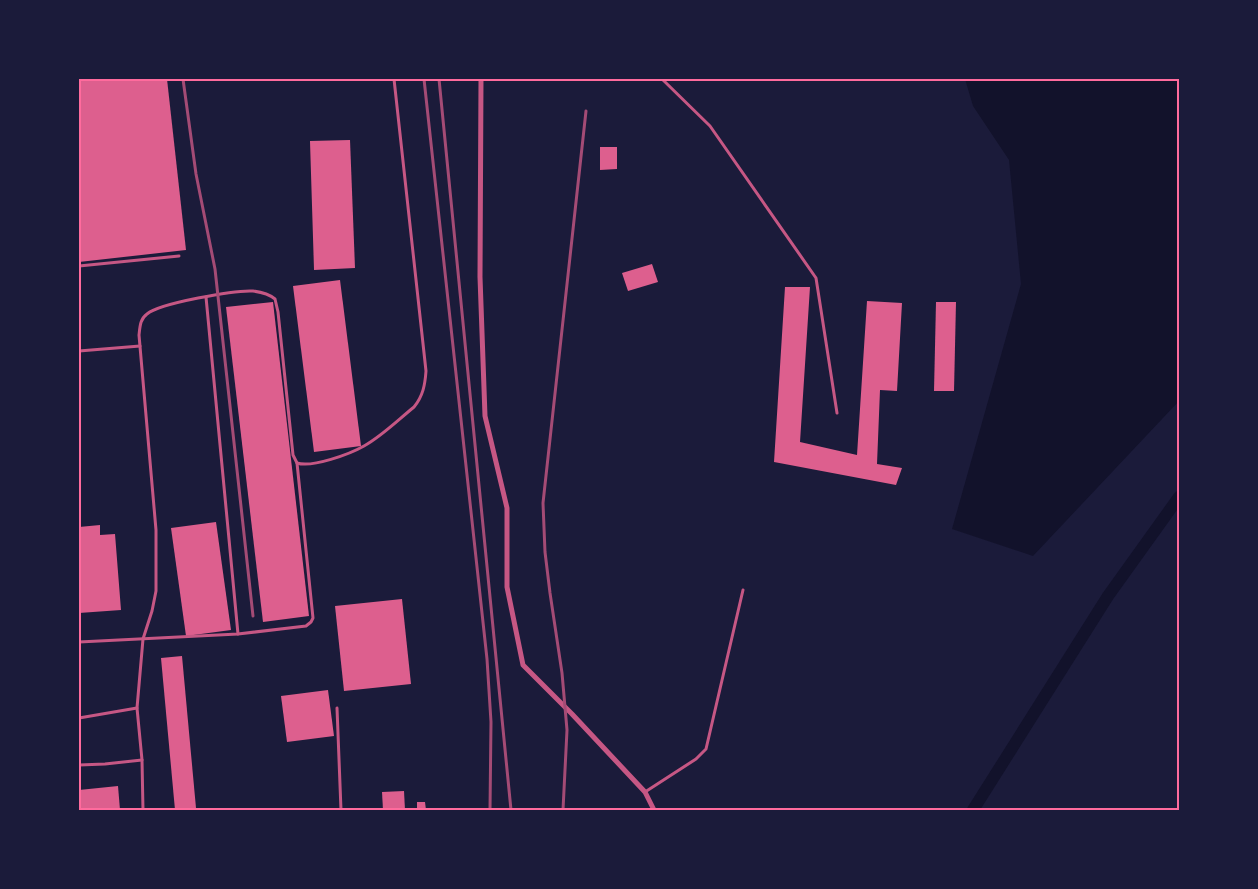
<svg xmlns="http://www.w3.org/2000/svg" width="1258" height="889" font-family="Commissioner,sans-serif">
<rect width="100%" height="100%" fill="#1b1b3a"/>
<polygon fill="#12122b" points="965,79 1179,79 1179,401 1033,556 952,529 1021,284 1009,160 973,106"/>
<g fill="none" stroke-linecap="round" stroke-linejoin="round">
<polyline stroke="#12122b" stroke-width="12" points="973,810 1108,596 1179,497"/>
</g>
<g fill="#dd5f8e">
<polygon points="79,79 167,79 186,250 79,262"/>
<polygon points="350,140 355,268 314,270 310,141"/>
<polygon points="600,147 617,147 617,169 600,170"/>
<polygon points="652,264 658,282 628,291 622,273"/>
<polygon points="340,280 361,446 314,452 293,286"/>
<polygon points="785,287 810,287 800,442 857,455 867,301 902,303 897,391 880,390 877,464 902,468 896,485 774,462"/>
<polygon points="273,302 309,616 263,622 226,307"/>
<polygon points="936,302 956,302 954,391 934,391"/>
<polygon points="216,522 231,630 186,636 171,528"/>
<polygon points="100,525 100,535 115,534 121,610 79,613 79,527"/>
<polygon points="402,599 411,684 344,691 335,606"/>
<polygon points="182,656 196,808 175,810 161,658"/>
<polygon points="328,690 334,736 287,742 281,696"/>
<polygon points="118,786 120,810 79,810 79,790"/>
<polygon points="404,791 405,810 383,810 382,792"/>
<polygon points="417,802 425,802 426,810 417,810"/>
</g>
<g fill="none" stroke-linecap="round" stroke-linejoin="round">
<g stroke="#c65784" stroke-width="3">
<polyline points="662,79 710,126 816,278 837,413"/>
<polyline points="79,266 179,256"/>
<polyline points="206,297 238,634"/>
<polyline points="79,351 140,346"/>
<polyline points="79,642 238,634 306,626 311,622 313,618 297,463"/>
<polyline points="337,708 341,810"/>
<polyline points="79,718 137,708"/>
<polyline points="79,765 105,764 142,760"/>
<polyline points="645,792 696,759 706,749 743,590"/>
<path d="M143,810L142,760L137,708L143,639L152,611L156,591V530L139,335C140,327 140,319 147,314C160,303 235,290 253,291C261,292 269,294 275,299L278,312L293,455L297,463C312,468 350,454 364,446C382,436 398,420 414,407C423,396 425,385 426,371L394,79"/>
</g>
<polyline stroke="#c65784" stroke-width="5" points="481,79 480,277 485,416 507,508 507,587 523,665 572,714 645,792 654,810"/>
<g stroke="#a44b75" stroke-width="3">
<polyline points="183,79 196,174 215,269 253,616"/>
<polyline points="424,79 487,659 491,722 490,810"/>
<polyline points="439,79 511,810"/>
<polyline points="563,810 567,730 562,673 550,593 545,552 543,503 586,111"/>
</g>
</g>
<rect width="1258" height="889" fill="none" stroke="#1b1b3a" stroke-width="160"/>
<rect x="80" y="80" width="1098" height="729" fill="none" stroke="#ff6b9d" stroke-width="2"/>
</svg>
